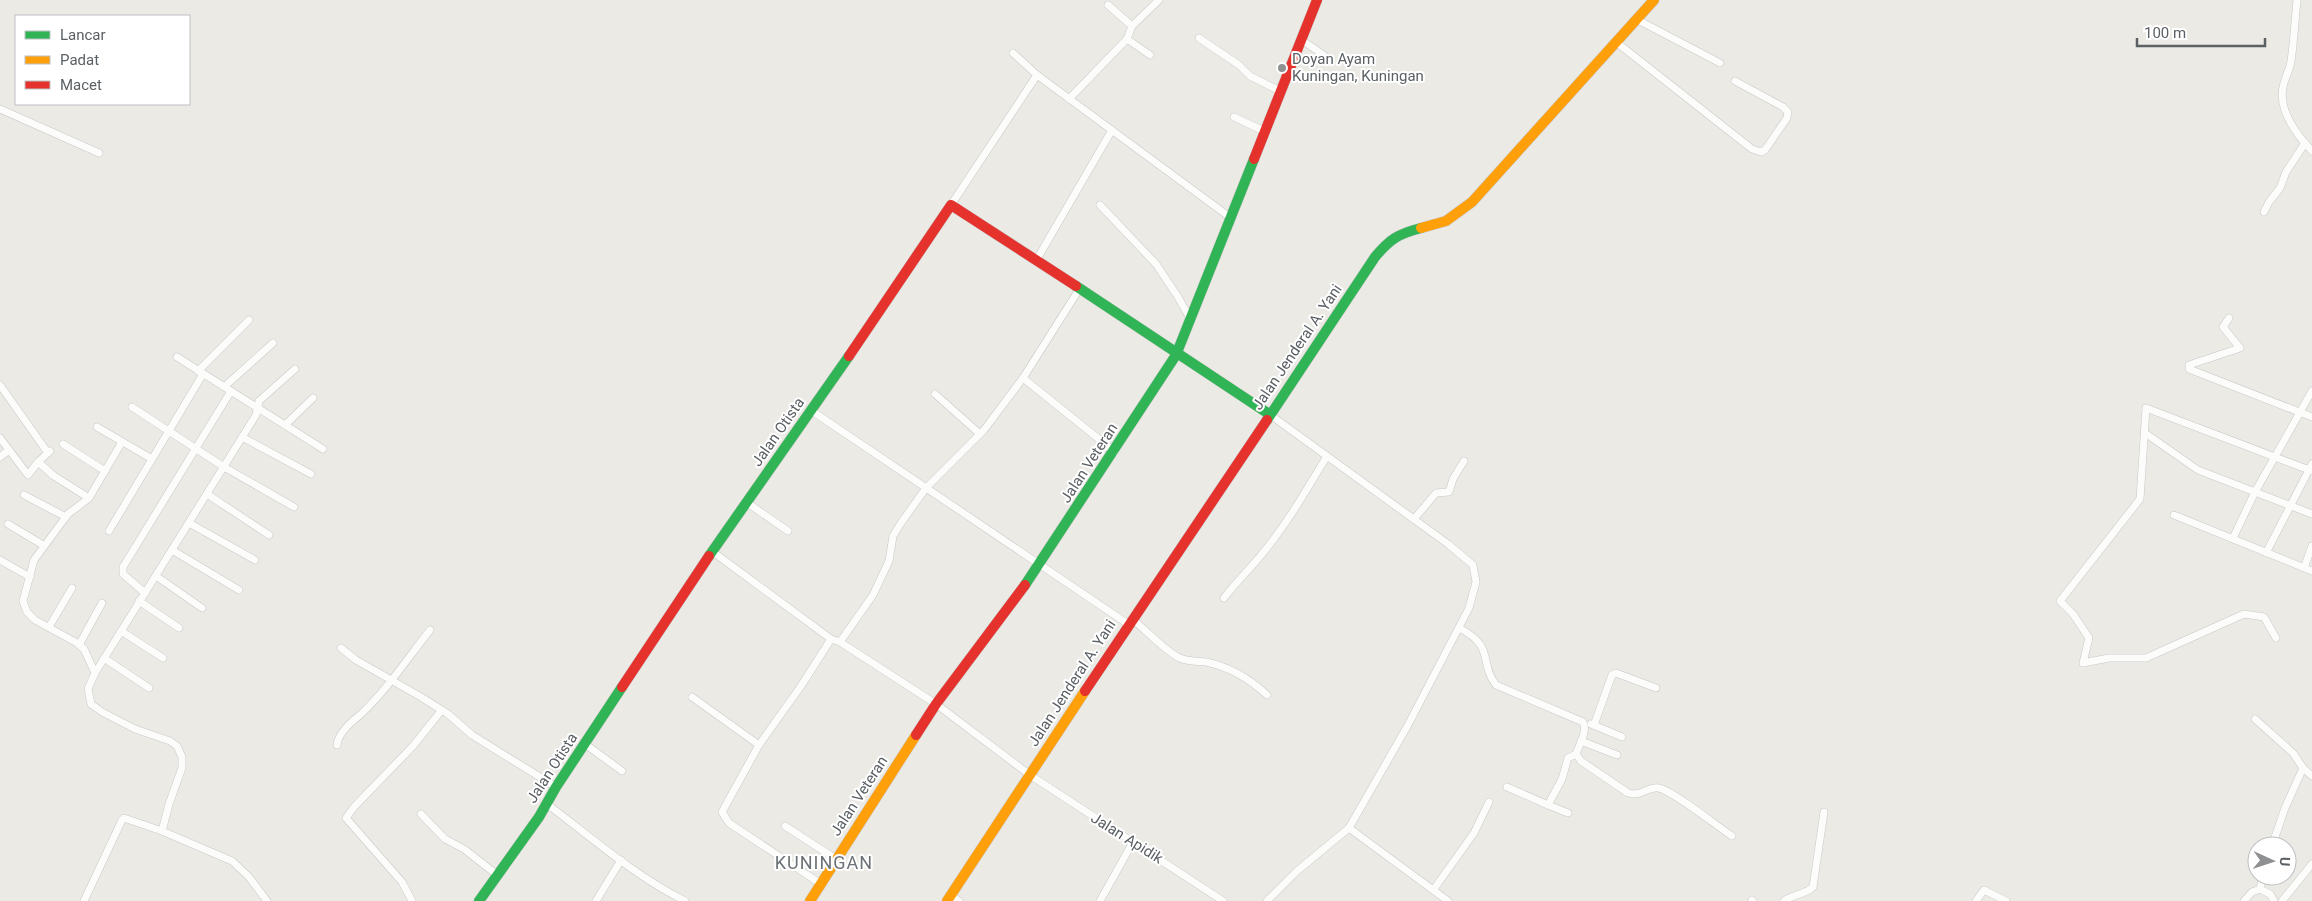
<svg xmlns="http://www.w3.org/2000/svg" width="2312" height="901" font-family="Roboto,sans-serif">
<rect width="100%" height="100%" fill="#eceae5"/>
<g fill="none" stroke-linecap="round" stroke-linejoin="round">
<defs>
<g id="street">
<path d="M2297,0C2295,20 2294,41 2291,61C2290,69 2286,75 2284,83C2276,108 2296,134 2312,151"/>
<polyline points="1108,5 1132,26"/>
<polyline points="1636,19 1720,63"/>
<polyline points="1199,38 1239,65 1250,76 1280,91"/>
<polyline points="1127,39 1150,55"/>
<polyline points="1302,40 1329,59"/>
<polyline points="1616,42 1752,149 1761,152 1765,150 1787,118 1788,112 1783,107 1735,81"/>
<polyline points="1013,53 1037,75 1231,218"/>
<polyline points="1069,99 1127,39 1132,26 1159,0"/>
<polyline points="0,109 99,153"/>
<polyline points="1234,117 1264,131"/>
<polyline points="951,205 1037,75"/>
<polyline points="1100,205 1156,264 1178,297 1191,320"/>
<polyline points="2264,212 2269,202 2280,188 2286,172 2305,143"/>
<polyline points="1037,259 1112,130"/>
<polyline points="2229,318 2223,327 2240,348 2189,365 2189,369 2312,417"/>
<polyline points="177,357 323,449"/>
<polyline points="198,371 249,320"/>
<polyline points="1023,378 1115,452"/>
<polyline points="0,385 48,453"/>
<polyline points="224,387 273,343"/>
<polyline points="935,394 980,434"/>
<polyline points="132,407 224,467 294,507"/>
<polyline points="812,411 1128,624"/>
<polyline points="285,425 313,398"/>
<polyline points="97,427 152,459"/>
<polyline points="2145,433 2198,470 2312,514"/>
<polyline points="242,437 311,474"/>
<polyline points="0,438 28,475 38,462"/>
<polyline points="63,444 105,471"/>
<polyline points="50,451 38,462 54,476 89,498"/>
<polyline points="0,457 9,450"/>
<polyline points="207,494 269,535"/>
<polyline points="24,495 66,517"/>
<polyline points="746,502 788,531"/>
<polyline points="2174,515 2312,571"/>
<polyline points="1414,519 1436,493 1449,492 1453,479 1464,461"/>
<polyline points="189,523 255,560"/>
<polyline points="8,524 43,545"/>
<polyline points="109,531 203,374"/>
<polyline points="2233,538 2255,492 2312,391"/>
<polyline points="172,550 239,590"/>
<polyline points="713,552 831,639 840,642 936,704 1030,775 1223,901"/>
<polyline points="2266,553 2312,464"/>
<polyline points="0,560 30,577"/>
<polyline points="2304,568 2312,546"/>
<polyline points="156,576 202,608"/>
<polyline points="145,593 123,574 123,567 231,391"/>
<path d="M1224,598C1236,582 1250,569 1262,554C1287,524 1307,489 1327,456"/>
<polyline points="139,601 179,628"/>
<path d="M1132,619C1144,628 1167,653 1180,658C1189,662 1197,661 1206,662C1230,667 1250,679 1267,695"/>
<polyline points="49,627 72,588"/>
<path d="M1459,628C1496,647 1478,661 1496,685L1583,722C1588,731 1579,745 1576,754L1581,761L1628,793C1642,797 1648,786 1659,788C1673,791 1717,826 1732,836"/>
<polyline points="121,631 163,658"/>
<polyline points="2276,638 2264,617 2244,614 2146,658 2109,658 2083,663 2089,638 2073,614 2060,601 2140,499 2146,408 2312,471"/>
<polyline points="840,642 873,595 889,561 893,536 901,523 926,488 984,430 1023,378 1080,288"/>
<polyline points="79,645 102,603"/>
<polyline points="341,648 356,660 421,697 448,714 472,735 556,787"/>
<polyline points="104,658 149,688"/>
<polyline points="95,673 84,649 77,643 35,620 27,612 23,601 34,560 68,514 89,498 122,442"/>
<polyline points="692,697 759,745"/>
<polyline points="2255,719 2293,753 2303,768 2285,808 2272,846"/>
<polyline points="1591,724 1622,737"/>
<polyline points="1594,725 1612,675 1616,673 1656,688"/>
<polyline points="1581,741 1617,755"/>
<polyline points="585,744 622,771"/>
<path d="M337,745C338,733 351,722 360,715C387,690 407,659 430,630"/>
<polyline points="2303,768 2312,776"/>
<polyline points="1507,787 1548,805"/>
<path d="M547,804C592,838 635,876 685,901"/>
<polyline points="1568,813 1548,805 1562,779 1568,758 1576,754"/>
<polyline points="421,814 445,839 464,849 496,874"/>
<polyline points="785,826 836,859"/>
<polyline points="1349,828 1448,901"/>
<polyline points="162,831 169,804 182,768 182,757 177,746 170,741 135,729 102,712 91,704 88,689 95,673 256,415 259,401 295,369"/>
<polyline points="821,884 729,823 722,812 759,745 801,686 831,639"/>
<polyline points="1434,889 1474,833 1489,802"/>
<polyline points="2260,889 2263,876"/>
<polyline points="951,895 959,901"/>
<polyline points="1752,900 1753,901"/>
<polyline points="84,901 122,820 124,818 162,831 232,861 249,877 267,901"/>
<polyline points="412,901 402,882 346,818 354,807 413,746 441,711"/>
<polyline points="596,901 621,860"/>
<polyline points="1100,901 1133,842"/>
<polyline points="1267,901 1297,871 1349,828 1408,725 1469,608 1476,582 1473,565 1448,544 1269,414"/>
<path d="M1784,901C1794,894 1806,894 1813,887L1824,812"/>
<polyline points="1976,901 1984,890 2006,901"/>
<polyline points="2244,901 2252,892 2260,889 2270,894 2274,901"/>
<polyline points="2282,901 2312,864"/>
</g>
<g id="fast">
<polyline points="1076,286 1269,414"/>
<path d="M1267,420L1375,257C1390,239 1398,234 1421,228"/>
<polyline points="709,556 849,356"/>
<polyline points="1025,585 1176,355 1254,159"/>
<polyline points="479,901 539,817 556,787 622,687"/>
</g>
<g id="slow">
<polyline points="1421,228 1446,221 1472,202 1654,0"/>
<polyline points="810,901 916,735"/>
<polyline points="947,901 1085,691"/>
</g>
<g id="jam">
<polyline points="1254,159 1317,0"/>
<polyline points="849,356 951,205 1076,286"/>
<polyline points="622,687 709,556"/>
<polyline points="1085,691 1267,420"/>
<polyline points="916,735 936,704 1025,585"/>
</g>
</defs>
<use href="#street" stroke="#c8c8c8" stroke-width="8"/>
<use href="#fast" stroke="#c9c9c9" stroke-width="11"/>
<use href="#slow" stroke="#c9c9c9" stroke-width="11"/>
<use href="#jam" stroke="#c9c9c9" stroke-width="11"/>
<use href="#street" stroke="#fcfcfb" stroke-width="7"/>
<use href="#fast" stroke="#30b455" stroke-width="10"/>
<use href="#slow" stroke="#ff9f0a" stroke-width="10"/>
<use href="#jam" stroke="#e5322d" stroke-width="10"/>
</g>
<circle fill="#8e9091" stroke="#fff" stroke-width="2" cx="1282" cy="68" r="5"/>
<g text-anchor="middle" stroke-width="4" stroke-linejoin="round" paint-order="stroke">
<g font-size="15" fill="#5b6064" stroke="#fff" text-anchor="start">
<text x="1292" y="64">Doyan Ayam<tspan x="1292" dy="17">Kuningan, Kuningan</tspan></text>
</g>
<g font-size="15" fill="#5b6064" stroke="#fff">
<text transform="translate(1297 347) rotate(-56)" y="5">Jalan Jenderal A. Yani</text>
<text transform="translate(778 432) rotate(-55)" y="5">Jalan Otista</text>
<text transform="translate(1089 463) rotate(-57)" y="5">Jalan Veteran</text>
<text transform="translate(1072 683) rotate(-57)" y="5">Jalan Jenderal A. Yani</text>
<text transform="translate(552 768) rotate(-57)" y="5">Jalan Otista</text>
<text transform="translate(859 796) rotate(-57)" y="5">Jalan Veteran</text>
<text transform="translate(1127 838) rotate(32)" y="5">Jalan Apidik</text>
</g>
<g font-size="18" letter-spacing="1" fill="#6c7277" stroke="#fff">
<text x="824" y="869">KUNINGAN</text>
</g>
</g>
<rect x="15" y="15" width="175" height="90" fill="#ffffff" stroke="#bdbfc1"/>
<rect x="25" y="31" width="25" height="8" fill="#30b455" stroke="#bdbfc1"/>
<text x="60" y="40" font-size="15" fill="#5b6064">Lancar</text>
<rect x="25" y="56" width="25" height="8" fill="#ff9f0a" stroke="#bdbfc1"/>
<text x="60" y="65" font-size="15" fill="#5b6064">Padat</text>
<rect x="25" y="81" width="25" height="8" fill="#e5322d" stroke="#bdbfc1"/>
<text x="60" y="90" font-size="15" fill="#5b6064">Macet</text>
<g transform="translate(2272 861) rotate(93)"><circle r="24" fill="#ffffff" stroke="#bdbfc1"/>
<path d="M0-4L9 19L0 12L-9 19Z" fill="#8e9091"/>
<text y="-8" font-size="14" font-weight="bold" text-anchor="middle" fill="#5b6064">U</text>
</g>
<path d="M2137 38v8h128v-8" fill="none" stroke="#5b6064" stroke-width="2.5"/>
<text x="2144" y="38" font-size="15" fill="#5b6064" stroke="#ffffff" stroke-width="4" paint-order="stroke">100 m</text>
</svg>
